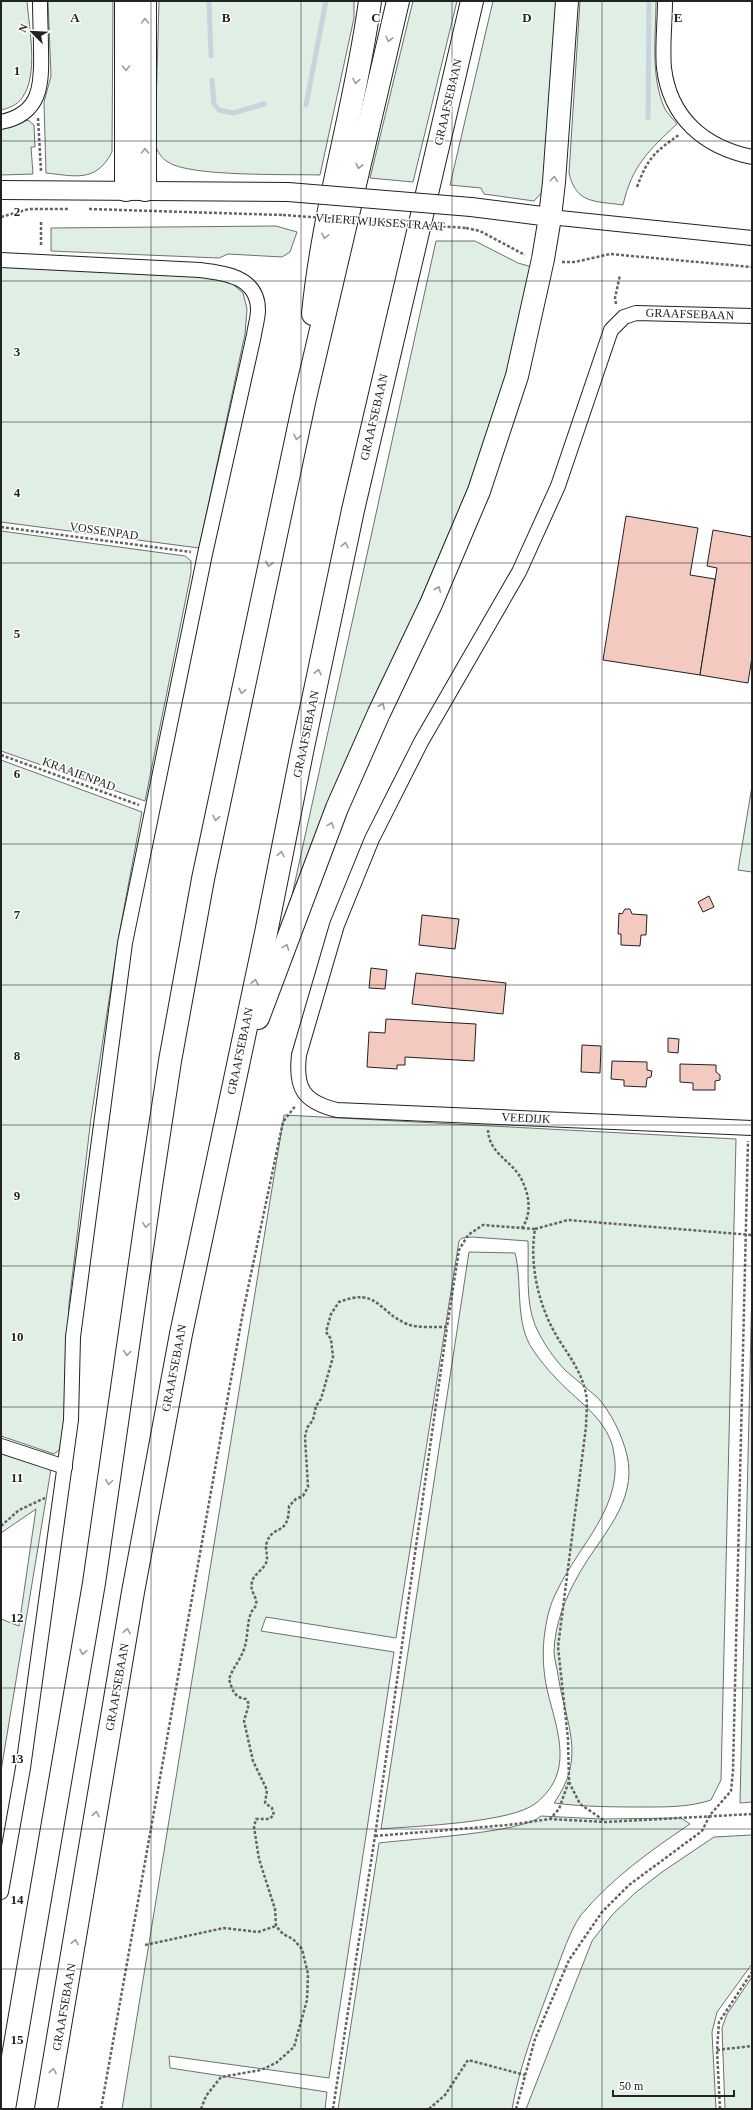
<svg xmlns="http://www.w3.org/2000/svg" width="753" height="2110" font-family="'Times New Roman',serif">
<rect width="100%" height="100%" fill="#fff"/>
<g fill="#e0efe3" stroke="#6f6f6f">
<path d="M1,1H27C29,28 39,75 22,98C17,105 9,108 1,110Z"/>
<path d="M48,1H113L112,152C96,183 75,176 46,173L44,102L51,76Z"/>
<path d="M159,1H354V18L320,175C289,174 189,177 168,162C161,158 158,152 155,145Z"/>
<polygon points="413,1 457,1 413,182 370,178"/>
<polygon points="493,1 560,1 546,188 534,201 484,194 481,188 450,185"/>
<path d="M580,1H656C656,35 650,77 665,109C668,114 673,119 677,124C648,151 632,166 623,205C595,201 576,204 569,173Z"/>
<polygon points="28,120 34,125 35,147 31,147 33,174 1,175 1,129"/>
<polygon points="276,226 297,232 290,252 282,257 228,254 219,258 51,251 51,228"/>
<polygon points="436,241 475,241 518,263 532,267 506,374 468,488 289,909"/>
<polygon points="1,267 200,276 228,280 243,293 247,309 245,334 199,548 1,522"/>
<polygon points="1,531 185,556 191,561 191,573 145,801 1,751"/>
<polygon points="1,760 142,812 119,935 91,1118 69,1304 64,1446 54,1454 1,1436"/>
<polygon points="752,786 752,872 738,870"/>
<path d="M284,1115L736,1139L721,1780L711,1800C690,1807 668,1807 647,1807C615,1807 585,1807 554,1803C587,1756 566,1726 558,1675C557,1667 554,1659 554,1651C555,1624 565,1598 579,1574C600,1536 638,1503 627,1455C622,1435 611,1412 597,1397C587,1388 576,1380 566,1371C554,1359 542,1341 535,1325C525,1300 529,1268 528,1241L472,1237L462,1238L459,1241L396,1638L266,1617L261,1631L394,1652L329,2078L169,2056L170,2068L327,2092L325,2109H122Z"/>
<path d="M469,1252L515,1253C523,1284 514,1322 533,1350C540,1360 547,1369 555,1377C575,1400 605,1416 613,1448C626,1505 579,1544 557,1591C550,1604 547,1617 545,1631C542,1650 543,1671 547,1689C556,1729 576,1771 536,1803C512,1823 415,1826 381,1829Z"/>
<polygon points="752,1286 752,1802 740,1803"/>
<polygon points="1,1451 51,1469 1,1771 1,1619 19,1626 36,1509 1,1533"/>
<path d="M541,1816L601,1819L681,1818L690,1824C650,1851 612,1878 581,1915C570,1930 562,1956 555,1973C539,2017 520,2062 512,2109H338L379,1843C409,1839 523,1833 541,1816Z"/>
<polygon points="752,1835 752,1964 717,2012 712,2032 716,2109 526,2109 592,1941 613,1914 635,1893 662,1872 714,1837"/>
<polygon points="752,1977 752,2109 725,2109 722,2028 727,2014"/>
</g>
<g fill="none" stroke-linecap="round" stroke-linejoin="round">
<g stroke="#c7d3dd" stroke-width="5">
<polyline points="209,1 211,56"/>
<polyline points="212,80 214,104 219,110 233,113 264,104"/>
<polyline points="306,105 326,1"/>
<polyline points="648,118 649,1"/>
</g>
</g>
<g fill="#f3c9c0" stroke="#222">
<polygon points="626,516 698,528 690,575 715,579 700,675 603,660"/>
<polygon points="713,530 752,537 752,657 748,683 700,675 717,568 707,566"/>
<polygon points="709,896 714,907 703,912 698,902"/>
<polygon points="625,909 630,909 632,914 647,915 646,935 641,935 640,946 621,945 621,934 618,934 619,913 622,914"/>
<polygon points="422,915 459,919 455,949 419,945"/>
<polygon points="371,968 387,970 385,989 369,988"/>
<polygon points="416,973 506,983 503,1014 412,1004"/>
<polygon points="386,1019 476,1024 474,1061 405,1057 405,1065 397,1065 397,1069 367,1067 369,1032 385,1033"/>
<polygon points="668,1038 679,1039 678,1053 668,1052"/>
<polygon points="582,1045 601,1046 600,1073 581,1072"/>
<polygon points="612,1061 647,1062 647,1070 652,1071 651,1077 647,1078 646,1087 624,1086 624,1080 611,1079"/>
<polygon points="680,1064 716,1065 716,1072 720,1075 720,1080 715,1081 715,1090 693,1090 693,1083 680,1082"/>
</g>
<g fill="none" stroke-linecap="round" stroke-linejoin="round">
<defs>
<g id="minor">
<path d="M665,1C665,23 662,47 664,68C670,118 704,147 752,157"/>
<path d="M1,122C41,114 42,85 41,50C41,34 40,17 40,1"/>
<polyline points="550,217 752,238"/>
<path d="M1,260L200,270C225,273 258,277 258,310C258,318 255,327 254,335L205,554L125,943L73,1337L71,1420L23,1768L1,1892"/>
<path d="M752,316L636,313L624,317L611,330L558,486L519,572L421,742L372,839L337,925L299,1055C295,1089 304,1102 337,1110L752,1128"/>
<polyline points="1,1446 65,1467"/>
</g>
<g id="tertiary">
<polyline points="1,190 288,192"/>
<polyline points="471,207 550,217"/>
</g>
<g id="motorway">
<polyline points="126,1 126,190"/>
<polyline points="145,1 145,190"/>
<path d="M313,314C323,209 356,106 370,1"/>
<polyline points="258,1018 337,808 379,713 431,604 479,491 517,376 543,259 550,217 554,182 567,1"/>
<polyline points="4,2109 94,1583 151,1186 170,1061 203,879 305,398 398,1"/>
<polyline points="46,2109 133,1592 181,1334 266,933 302,752 353,510 472,1"/>
</g>
</defs>
<use href="#minor" stroke="#222" stroke-width="16"/>
<use href="#tertiary" stroke="#222" stroke-width="20"/>
<use href="#motorway" stroke="#222" stroke-width="24"/>
<g stroke="#646464" stroke-width="2.5" stroke-dasharray="3 2" stroke-linecap="butt">
<polyline points="38,118 41,171"/>
<path d="M637,187C648,157 655,152 680,134"/>
<polyline points="89,209 283,215"/>
<polyline points="1,217 29,209 68,209"/>
<polyline points="41,222 41,247"/>
<polyline points="466,228 480,231 525,255"/>
<polyline points="562,262 575,262 610,254 752,267"/>
<polyline points="616,304 615,298 620,275"/>
<polyline points="1,527 191,552"/>
<polyline points="1,755 139,805"/>
<path d="M522,1228L535,1229C529,1266 539,1308 559,1340C570,1357 582,1373 586,1394C588,1404 586,1416 586,1427L558,1647L568,1739L569,1781L559,1809L550,1819"/>
<polyline points="535,1229 568,1220 752,1235"/>
<polyline points="1,1526 19,1510 45,1498"/>
<polyline points="569,1782 580,1804 605,1821"/>
<polyline points="375,1836 508,1825 550,1819 606,1822 752,1814"/>
<polyline points="145,1945 224,1928 258,1932 276,1926"/>
<polyline points="717,2050 752,2046"/>
<polyline points="101,2109 243,1312 283,1122 296,1105"/>
<path d="M201,2109L206,2096L221,2077L261,2070L276,2063L294,2047L307,2000L308,1974L302,1949L293,1939L283,1934L276,1926L275,1909L259,1859L254,1827L256,1819H269L274,1815L272,1808L265,1803L267,1790L253,1761L244,1721L249,1704L246,1699C234,1698 232,1689 229,1679C233,1667 242,1658 245,1646C248,1635 247,1623 251,1613C252,1610 255,1608 256,1605C258,1597 249,1591 252,1582C253,1575 263,1570 266,1563C269,1555 264,1549 267,1542C273,1524 289,1537 289,1506L296,1499L303,1496L308,1487L305,1437L307,1428L313,1420L316,1406L321,1399L333,1357L331,1339L326,1332L331,1314L339,1302C378,1287 377,1311 407,1324C416,1328 437,1327 447,1327L459,1250L468,1235L483,1225L522,1228C533,1213 529,1191 519,1175C508,1159 489,1152 488,1130"/>
<polyline points="333,2109 375,1836 447,1327"/>
<polyline points="429,2109 445,2095 468,2060 525,2075"/>
<polyline points="516,2109 535,2039 569,1960 602,1912 629,1885 702,1831 710,1815 731,1791 733,1771 748,1141"/>
<polyline points="720,2109 717,2050 719,2022 752,1972"/>
</g>
<use href="#minor" stroke="#fff" stroke-width="14"/>
<use href="#tertiary" stroke="#fff" stroke-width="18"/>
<use href="#motorway" stroke="#fff" stroke-width="22"/>
<defs>
<polyline id="tertiary-bridge" points="288,192 471,207"/>
</defs>
<use href="#tertiary-bridge" stroke="#222" stroke-width="20" stroke-linecap="butt"/>
<polyline stroke="#646464" stroke-width="2.5" stroke-dasharray="3 2" stroke-linecap="butt" points="283,215 466,228"/>
<use href="#tertiary-bridge" stroke="#fff" stroke-width="18"/>
</g>
<defs><path id="oneway-chevron" d="M-2-3.5L2.5 0L-2 3.5" fill="none" stroke-width="1.6" stroke-linecap="round" stroke-linejoin="round"/></defs>
<g stroke="#9c9c9c">
<use href="#oneway-chevron" transform="translate(145 21) rotate(-90)"/>
<use href="#oneway-chevron" transform="translate(389 39) rotate(103)"/>
<use href="#oneway-chevron" transform="translate(126 68) rotate(90)"/>
<use href="#oneway-chevron" transform="translate(356 81) rotate(101)"/>
<use href="#oneway-chevron" transform="translate(145 151) rotate(-90)"/>
<use href="#oneway-chevron" transform="translate(359 166) rotate(103)"/>
<use href="#oneway-chevron" transform="translate(554 179) rotate(-85)"/>
<use href="#oneway-chevron" transform="translate(325 236) rotate(102)"/>
<use href="#oneway-chevron" transform="translate(297 437) rotate(102)"/>
<use href="#oneway-chevron" transform="translate(345 545) rotate(-78)"/>
<use href="#oneway-chevron" transform="translate(269 564) rotate(102)"/>
<use href="#oneway-chevron" transform="translate(438 589) rotate(-67)"/>
<use href="#oneway-chevron" transform="translate(318 672) rotate(-78)"/>
<use href="#oneway-chevron" transform="translate(242 691) rotate(102)"/>
<use href="#oneway-chevron" transform="translate(382 706) rotate(-64)"/>
<use href="#oneway-chevron" transform="translate(216 818) rotate(101)"/>
<use href="#oneway-chevron" transform="translate(331 825) rotate(-70)"/>
<use href="#oneway-chevron" transform="translate(281 854) rotate(-79)"/>
<use href="#oneway-chevron" transform="translate(286 947) rotate(-70)"/>
<use href="#oneway-chevron" transform="translate(255 982) rotate(-78)"/>
<use href="#oneway-chevron" transform="translate(146 1225) rotate(98)"/>
<use href="#oneway-chevron" transform="translate(127 1353) rotate(98)"/>
<use href="#oneway-chevron" transform="translate(109 1482) rotate(98)"/>
<use href="#oneway-chevron" transform="translate(127 1631) rotate(-80)"/>
<use href="#oneway-chevron" transform="translate(83 1652) rotate(100)"/>
<use href="#oneway-chevron" transform="translate(96 1814) rotate(-80)"/>
<use href="#oneway-chevron" transform="translate(75 1942) rotate(-80)"/>
<use href="#oneway-chevron" transform="translate(53 2071) rotate(-80)"/>
</g>
<path fill="none" stroke="#222" stroke-width="1" stroke-opacity="0.55" d="M151,1V2109M301,1V2109M452,1V2109M602,1V2109M1,141H752M1,281H752M1,422H752M1,563H752M1,703H752M1,844H752M1,985H752M1,1125H752M1,1266H752M1,1407H752M1,1547H752M1,1688H752M1,1829H752M1,1969H752"/>
<g text-anchor="middle" stroke-width="3" stroke-linejoin="round" paint-order="stroke">
<g font-size="12" fill="#222" stroke="#fff">
<text transform="translate(448 102) rotate(-77)" y="4">GRAAFSEBAAN</text>
<text transform="translate(380 222) rotate(4)" y="4">VLIERTWIJKSESTRAAT</text>
<text transform="translate(690 314) rotate(2)" y="4">GRAAFSEBAAN</text>
<text transform="translate(374 417) rotate(-77)" y="4">GRAAFSEBAAN</text>
<text transform="translate(104 531) rotate(8)" y="4">VOSSENPAD</text>
<text transform="translate(306 734) rotate(-78)" y="4">GRAAFSEBAAN</text>
<text transform="translate(79 774) rotate(20)" y="4">KRAAIENPAD</text>
<text transform="translate(240 1051) rotate(-78)" y="4">GRAAFSEBAAN</text>
<text transform="translate(526 1118) rotate(3)" y="4">VEEDIJK</text>
<text transform="translate(174 1368) rotate(-79)" y="4">GRAAFSEBAAN</text>
<text transform="translate(117 1687) rotate(-80)" y="4">GRAAFSEBAAN</text>
<text transform="translate(64 2007) rotate(-80)" y="4">GRAAFSEBAAN</text>
</g>
</g>
<g font-size="13" text-anchor="middle" font-weight="bold" fill="#222" stroke="#fff" stroke-width="3" stroke-linejoin="round" paint-order="stroke">
<text x="75" y="22">A</text>
<text x="226" y="22">B</text>
<text x="376" y="22">C</text>
<text x="527" y="22">D</text>
<text x="678" y="22">E</text>
<text x="17" y="75">1</text>
<text x="17" y="216">2</text>
<text x="17" y="356">3</text>
<text x="17" y="497">4</text>
<text x="17" y="638">5</text>
<text x="17" y="778">6</text>
<text x="17" y="919">7</text>
<text x="17" y="1060">8</text>
<text x="17" y="1200">9</text>
<text x="17" y="1341">10</text>
<text x="17" y="1482">11</text>
<text x="17" y="1622">12</text>
<text x="17" y="1763">13</text>
<text x="17" y="1904">14</text>
<text x="17" y="2044">15</text>
</g>
<rect width="753" height="2110" fill="none" stroke="#222222" stroke-width="4"/>
<g transform="translate(32 32) rotate(294)" stroke="#ffffff" stroke-width="3" paint-order="stroke">
<path d="M0-3L7 15L0 10L-7 15Z" fill="#222222"/>
<text y="-6" font-size="11" font-weight="bold" text-anchor="middle" fill="#222222">N</text>
</g>
<path d="M613 2090v6h121v-6" fill="none" stroke="#222222" stroke-width="2"/>
<text x="619" y="2090" font-size="12" fill="#222222" stroke="#ffffff" stroke-width="3" paint-order="stroke">50 m</text>
</svg>
